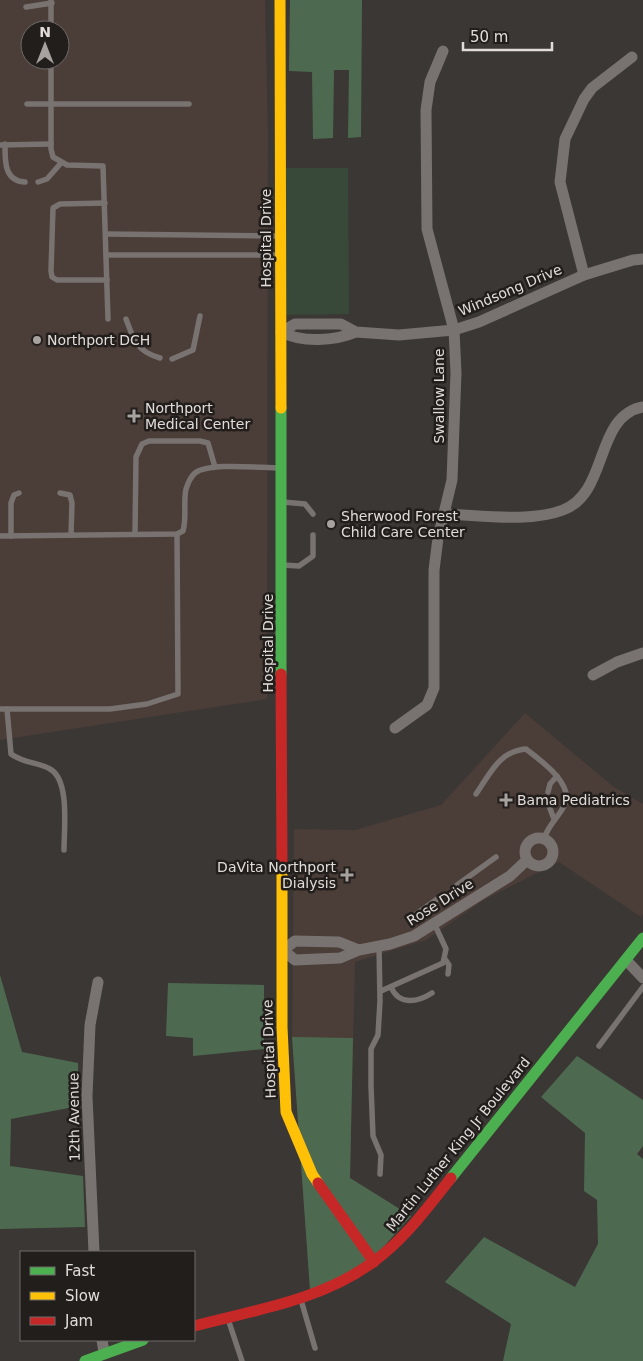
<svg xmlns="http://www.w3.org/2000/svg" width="643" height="1361" font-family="'DejaVu Sans',sans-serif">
<rect width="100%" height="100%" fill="#3b3735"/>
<g fill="#4b3d37" fill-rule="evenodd">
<path d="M0,0H265L268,132L267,699L0,740ZM30,30H60V60H30Z"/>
<polygon points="525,713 614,787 643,804 643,914 641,917 559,862 484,900 426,940 355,962 350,1178 411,1216 310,1290 292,1038 294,829 355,830 441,805"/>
</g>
<polygon fill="#384839" points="281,168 348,168 349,314 281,315"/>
<g fill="#4d6a50">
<polygon points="290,0 362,0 361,137 348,138 349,70 334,70 333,138 313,139 312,72 289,71"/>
<polygon points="0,975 22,1052 78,1063 79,1106 11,1119 10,1166 83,1176 85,1227 0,1229"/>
<polygon points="168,983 264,985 264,1049 193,1056 193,1038 166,1036"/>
<polygon points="292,1037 353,1038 350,1178 411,1216 356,1278 310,1290"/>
<polygon points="577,1056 643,1100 643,1146 637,1154 643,1159 643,1361 503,1361 511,1324 445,1282 484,1237 575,1287 598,1244 597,1200 584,1191 585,1133 541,1097"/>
</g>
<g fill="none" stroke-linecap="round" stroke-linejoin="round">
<g stroke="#787270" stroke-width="5.5">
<polyline points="51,0 51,30"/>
<polyline points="26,7 52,3"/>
<polyline points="51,60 51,149 53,157 67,165 103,166 108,319"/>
<polyline points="27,104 189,104"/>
<path d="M5,144C5,161 4,181 25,182"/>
<polyline points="0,145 51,144"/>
<polyline points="38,182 47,179 61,163"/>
<polyline points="105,203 60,204 53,208 51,271 52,277 57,280 107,280"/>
<polyline points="106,234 279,236"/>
<polyline points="106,255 279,255"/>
<path d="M126,319C134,340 136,351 160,358"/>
<polyline points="172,359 193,350 200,316"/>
<polyline points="60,493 70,495 72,503 71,535"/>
<polyline points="283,502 305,504 313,514"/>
<polyline points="135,534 136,457 142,444 149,441 200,441 208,443 215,467"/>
<path d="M0,536L177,534L183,531C187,517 183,503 186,489C188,483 190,477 195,473C209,462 260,468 279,468"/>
<polyline points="11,536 11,503 14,495 19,493"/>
<polyline points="282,565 299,566 313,556 313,535"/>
<polyline points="0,709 110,709 147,704 178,694 177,534"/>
<path d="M7,709L11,754C25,764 38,762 50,769C70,780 64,829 64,850"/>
<polyline points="548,792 550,784 557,776"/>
<path d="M476,794C490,774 499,751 526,749C540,760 576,785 564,806C558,818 548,825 544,839"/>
<polyline points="549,806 554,819"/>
<polyline points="453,888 496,857"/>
<polyline points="412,917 440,897"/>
<polyline points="379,946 380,1001 378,1035 371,1049 371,1086 373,1136 381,1155 380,1174"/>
<polyline points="445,959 449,965 448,974"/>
<path d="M391,987C399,1006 418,1002 432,993"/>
<polyline points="381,991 443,963 446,949 434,923"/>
<polyline points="599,1046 643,987"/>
<polyline points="301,1300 315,1348"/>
<polyline points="228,1319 242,1361"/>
</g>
<g stroke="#787270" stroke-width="11">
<polyline points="584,275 560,182 565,139 584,99 592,88 632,57"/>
<polyline points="281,332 295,324 341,324 356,332 399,335 454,330 479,322 584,275 633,260 643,259"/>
<path d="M281,332C302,343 335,341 356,332"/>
<path d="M445,514C480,515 530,523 563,510C609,493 594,416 643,407"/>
<polyline points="593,675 617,662 643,653"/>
<polyline points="395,728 427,705 434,688 434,570 438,538 452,480 456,373 454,330 427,229 426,110 430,82 443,51"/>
<circle cx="539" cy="852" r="14"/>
<polyline points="359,950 339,942 295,941 283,950 295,960 340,958 359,950 390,944 414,936 510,876 527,860"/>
<polyline points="626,960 643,978"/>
<polyline points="94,1252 87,1096 90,1025 98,982"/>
<polyline points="102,1340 104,1352"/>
</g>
<g stroke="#4caf50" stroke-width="11">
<polyline points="281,408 281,674"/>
<polyline points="451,1178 643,938"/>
<polyline points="85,1361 143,1340"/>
</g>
<g stroke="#ffc107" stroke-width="11">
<polyline points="280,0 281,408"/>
<polyline points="282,865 282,1027 286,1112 312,1174 318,1183"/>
</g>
<g stroke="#c62828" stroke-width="11">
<polyline points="281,674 282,865"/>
<polyline points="318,1183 374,1262"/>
<path d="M194,1326C255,1310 322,1300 373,1262C404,1240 428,1207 451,1178"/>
</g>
</g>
<g fill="#a7a2a0" stroke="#221e1c" stroke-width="2">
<circle cx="37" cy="340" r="5"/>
<path d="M131.5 408.5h5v5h5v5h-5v5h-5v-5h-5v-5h5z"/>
<circle cx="331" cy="524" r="5"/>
<path d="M503.5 792.5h5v5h5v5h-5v5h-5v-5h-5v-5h5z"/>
<path d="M344.5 867.5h5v5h5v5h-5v5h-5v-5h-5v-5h5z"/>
</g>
<g text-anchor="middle" stroke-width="5" stroke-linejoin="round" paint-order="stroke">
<g font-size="14" fill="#e1dcd9" stroke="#221e1c">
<text transform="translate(266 238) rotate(-90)" y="5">Hospital Drive</text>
<text transform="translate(510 290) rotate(-23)" y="5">Windsong Drive</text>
<text transform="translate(439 396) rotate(-90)" y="5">Swallow Lane</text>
<text transform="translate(268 643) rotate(-90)" y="5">Hospital Drive</text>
<text transform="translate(440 902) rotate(-32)" y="5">Rose Drive</text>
<text transform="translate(269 1049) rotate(-92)" y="5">Hospital Drive</text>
<text transform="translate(74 1117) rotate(-91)" y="5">12th Avenue</text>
<text transform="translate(458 1144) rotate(-51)" y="5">Martin Luther King Jr Boulevard</text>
</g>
<g font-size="14" fill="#e1dcd9" stroke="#221e1c" text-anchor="start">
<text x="47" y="345">Northport DCH</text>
<text x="145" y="413">Northport<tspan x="145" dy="16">Medical Center</tspan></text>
<text x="341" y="521">Sherwood Forest<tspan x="341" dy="16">Child Care Center</tspan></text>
<text x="517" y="805">Bama Pediatrics</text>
<text x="336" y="872" text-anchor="end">DaVita Northport<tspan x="336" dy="16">Dialysis</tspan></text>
</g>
</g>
<rect x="20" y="1251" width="175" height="90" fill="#221e1c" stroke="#6e6a68"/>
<rect x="30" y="1267" width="25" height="8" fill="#4caf50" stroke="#6e6a68"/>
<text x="65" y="1276" font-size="15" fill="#e1dcd9">Fast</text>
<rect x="30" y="1292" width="25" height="8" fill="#ffc107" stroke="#6e6a68"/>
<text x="65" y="1301" font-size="15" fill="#e1dcd9">Slow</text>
<rect x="30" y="1317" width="25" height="8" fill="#c62828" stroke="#6e6a68"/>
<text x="65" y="1326" font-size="15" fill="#e1dcd9">Jam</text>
<g transform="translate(45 45)"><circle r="24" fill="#221e1c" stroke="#6e6a68"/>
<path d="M0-4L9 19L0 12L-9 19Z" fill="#a7a2a0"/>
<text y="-8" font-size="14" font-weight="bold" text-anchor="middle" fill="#e1dcd9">N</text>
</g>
<path d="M463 42v8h89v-8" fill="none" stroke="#e1dcd9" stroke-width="2.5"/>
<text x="470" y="42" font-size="15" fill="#e1dcd9" stroke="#221e1c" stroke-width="4" paint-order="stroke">50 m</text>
</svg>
